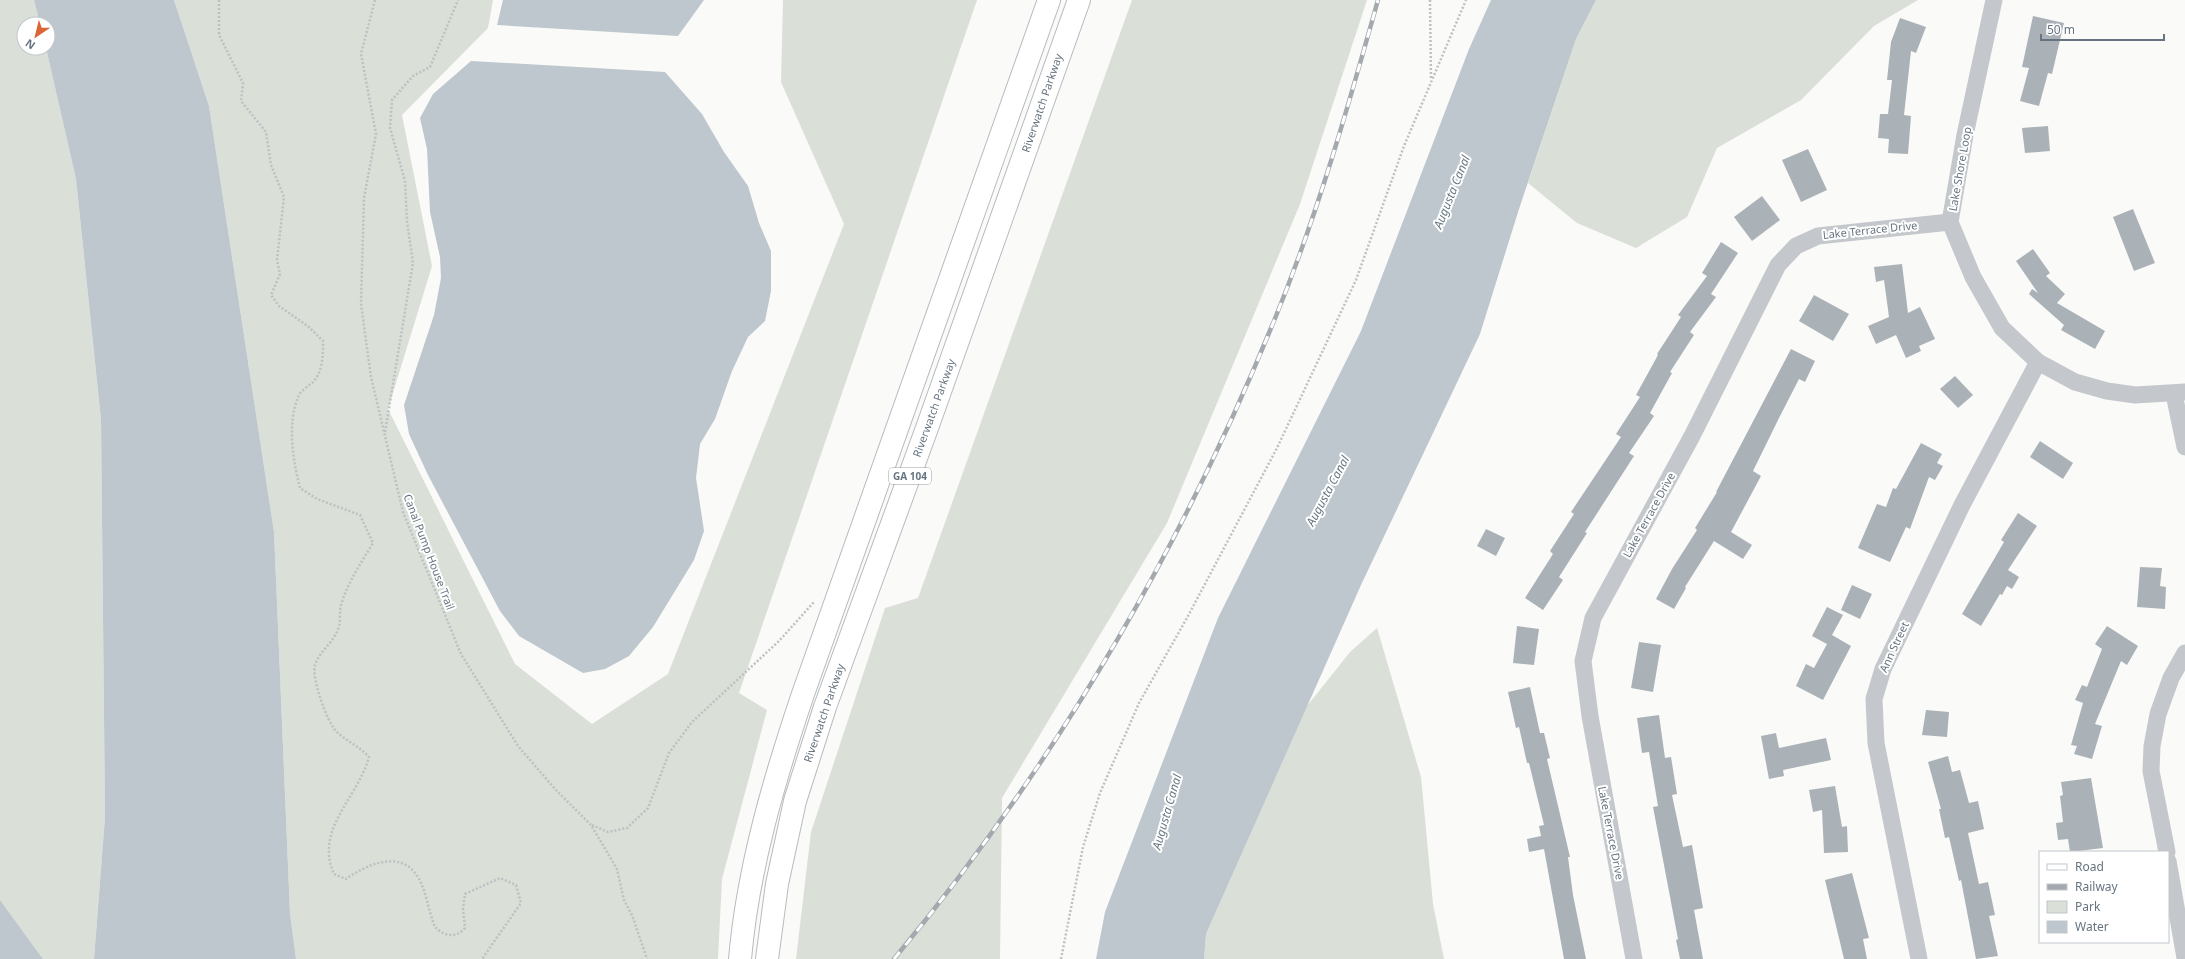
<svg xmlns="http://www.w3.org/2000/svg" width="2185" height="959" font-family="'Noto Sans',sans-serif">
<rect width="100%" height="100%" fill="#fafaf8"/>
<g fill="#dadfd7">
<polygon points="0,0 34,0 40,24 24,24 24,48 46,48 76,179 101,420 105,817 94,959 43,959 0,900"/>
<polygon points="174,0 493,0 488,28 402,115 432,266 388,409 515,664 592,724 668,674 844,224 781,82 783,0 977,0 739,693 767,710 722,879 718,959 296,959 290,913 274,532 209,106"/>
<polygon points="1132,0 1367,0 1300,204 1167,523 1002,798 1000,959 796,959 811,832 885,608 918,598"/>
<polygon points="1596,0 1918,0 1874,26 1801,100 1717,148 1687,217 1636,248 1577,223 1528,183 1576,39"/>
<polygon points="1377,628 1421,777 1433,904 1444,959 1204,959 1206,934 1307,706 1350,652"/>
</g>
<g fill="#bec7cd">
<polygon points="34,0 174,0 209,106 274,532 290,913 296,959 94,959 105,817 101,420 76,179 46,48 48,48 48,24 40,24"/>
<polygon points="503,0 704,0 678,36 497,25"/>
<polygon points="1491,0 1596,0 1576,39 1519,209 1480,334 1361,585 1206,934 1204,959 1096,959 1105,912 1218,618 1361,331 1469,49"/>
<polygon points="471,61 665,72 702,114 724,152 748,186 759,223 771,251 771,291 765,321 748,337 732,371 715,419 700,444 696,478 704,531 694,560 653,627 629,656 605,669 583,673 519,636 500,611 428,475 409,434 404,405 434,315 441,278 440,257 430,212 427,149 420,118 433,94"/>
<polygon points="0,900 43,959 0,959"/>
</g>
<g fill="#aab2b8">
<polygon points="2033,16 2064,23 2052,74 2048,73 2039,106 2020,101 2029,68 2022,67"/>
<polygon points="1900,18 1926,27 1916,53 1911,51 1904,115 1911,116 1908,154 1888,153 1889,139 1878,138 1880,114 1888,114 1892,80 1887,80 1891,42"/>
<polygon points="2048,126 2050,151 2025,153 2022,128"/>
<polygon points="1808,149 1827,190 1801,202 1782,160"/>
<polygon points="1762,196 1780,220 1752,241 1734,217"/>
<polygon points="2133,209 2155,263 2134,271 2113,217"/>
<polygon points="1721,242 1738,253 1711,294 1716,297 1690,332 1694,335 1670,372 1672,373 1650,413 1654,416 1629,453 1634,456 1585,532 1587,533 1559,577 1563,580 1543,610 1525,598 1553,554 1550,551 1574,514 1571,512 1621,437 1616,434 1640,397 1636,395 1658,355 1657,354 1681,317 1678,315 1707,276 1702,273"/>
<polygon points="2033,249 2050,273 2046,276 2065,294 2057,303 2105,331 2095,349 2061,330 2064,325 2029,294 2032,289 2038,293 2016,261"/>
<polygon points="1902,264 1908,313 1920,307 1935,339 1919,346 1921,351 1906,358 1896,335 1876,344 1868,326 1889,317 1884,280 1876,282 1874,267"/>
<polygon points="1814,295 1849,314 1833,341 1799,321"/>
<polygon points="1791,349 1815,361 1805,382 1799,379 1779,418 1753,471 1761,476 1731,532 1752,545 1743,559 1714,541 1685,587 1686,588 1674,609 1656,599 1672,569 1697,530 1695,528 1717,492 1716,492"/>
<polygon points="1955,376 1973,395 1958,408 1940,389"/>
<polygon points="2040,441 2073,463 2063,479 2030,457"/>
<polygon points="1921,443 1942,454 1937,463 1943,466 1935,480 1929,477 1910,529 1906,527 1890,562 1858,548 1877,504 1886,507 1893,488 1896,489"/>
<polygon points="2018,513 2037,526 2008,570 2019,577 2012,589 2007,586 2002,595 2000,594 1981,626 1962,614 2004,542 2001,540"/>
<polygon points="1486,529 1505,538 1496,556 1477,546"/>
<polygon points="2140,567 2162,568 2160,586 2166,587 2165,609 2137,607"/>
<polygon points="1852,585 1872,594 1860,619 1841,610"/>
<polygon points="1827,607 1843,615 1832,635 1851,646 1823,700 1796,686 1806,664 1814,668 1827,644 1812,636"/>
<polygon points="1517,626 1539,629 1534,665 1513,663"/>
<polygon points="2107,626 2138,646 2127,665 2121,661 2095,724 2102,726 2092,759 2074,754 2077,746 2071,745 2083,703 2075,700 2082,685 2087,687 2102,649 2095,644"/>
<polygon points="1639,642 1661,645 1653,692 1631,688"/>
<polygon points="1530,687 1540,733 1544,733 1550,758 1547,759 1570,857 1568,857 1573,895 1586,959 1564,959 1544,849 1529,852 1527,839 1541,836 1539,826 1544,825 1529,763 1527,763 1519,727 1516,728 1508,692"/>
<polygon points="1926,710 1949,712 1947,737 1922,735"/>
<polygon points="1659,715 1665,758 1671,757 1677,794 1672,795 1683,847 1692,845 1703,908 1694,910 1703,959 1680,959 1676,940 1678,939 1653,807 1658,806 1649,752 1642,753 1637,718"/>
<polygon points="1776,733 1779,748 1826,738 1831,760 1783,770 1784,776 1769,779 1761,736"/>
<polygon points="1948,756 1952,772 1960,770 1969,803 1978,801 1984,829 1968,833 1979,884 1988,882 1995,915 1989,916 1998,956 1976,959 1961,880 1959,881 1949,837 1945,838 1939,809 1941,809 1928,762"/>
<polygon points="2091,778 2103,848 2070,852 2068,839 2058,840 2056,823 2063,822 2060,796 2063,795 2061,782"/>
<polygon points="1835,786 1842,827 1847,826 1848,852 1824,853 1822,810 1813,812 1809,790"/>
<polygon points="1852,873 1869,938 1863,939 1867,959 1844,959 1825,880"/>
</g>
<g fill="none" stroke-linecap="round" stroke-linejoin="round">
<defs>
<g id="major">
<path d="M740,959C748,868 774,780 803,694L1049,0"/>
<polyline points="767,959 777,884 795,801 825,707 927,428 1079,0"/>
</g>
</defs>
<use href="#major" stroke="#b7bbbf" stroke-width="24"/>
<g stroke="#bec0c3" stroke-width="2.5" stroke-dasharray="2 2" stroke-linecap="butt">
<path d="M219,0V35L243,83L241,101L266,132L271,165L284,197L277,260L280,274L271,295L279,306L309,327L323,341C323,354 323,372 313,382C309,386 300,391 298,397C287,424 293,461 300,488L317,499L360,515L373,543C361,563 348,582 341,605C339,612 341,620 339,626C335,642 320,650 315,665C311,677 327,722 336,731C346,741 359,746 369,757C358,798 314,829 334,874L346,879C364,866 398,850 415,873C426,886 428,911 435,927C445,937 456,938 465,928L463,909L465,894L500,878L516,885L521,903L482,959"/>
<polyline points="375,0 361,54 376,134 364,198 361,304 371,377 403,512 461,654 518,746 555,789 591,825 617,869 624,900 632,915 647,959"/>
<polyline points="1430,0 1431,80"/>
<polyline points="385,432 413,263 407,221 405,181 390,128 392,100 413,76 430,67 458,0"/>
<polyline points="592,825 608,832 627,828 648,808 669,753 692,722 779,641 814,602"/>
<polyline points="1061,959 1083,847 1100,793 1139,703 1188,616 1277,448 1356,280 1404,146 1466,0"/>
</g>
<g stroke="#c4c7cb" stroke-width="17">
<polyline points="1994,0 1965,135 1950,222 1973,277 2002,328 2038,362 2075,382 2107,391 2135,395 2185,392"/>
<polyline points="2174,394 2185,447"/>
<polyline points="2167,852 2151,771 2152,746 2158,714 2171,678 2185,653"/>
<polyline points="2168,861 2185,958"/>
<polyline points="1634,959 1590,716 1583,661 1593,618 1692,436 1778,265 1796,246 1818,236 1950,222"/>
<polyline points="1919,959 1876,743 1874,699 1883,669 1962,505 2038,362"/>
</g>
<use href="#major" stroke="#fff" stroke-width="22"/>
<defs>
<path id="rail" d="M894,959C1054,766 1182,548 1276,316C1318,213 1348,107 1378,0"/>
</defs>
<use href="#rail" stroke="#a3a9af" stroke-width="4.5"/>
<use href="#rail" stroke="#fff" stroke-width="3" stroke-dasharray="9" stroke-linecap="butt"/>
</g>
<g text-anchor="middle" stroke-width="4" stroke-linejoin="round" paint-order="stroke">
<rect fill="#fff" stroke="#949ea7" stroke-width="1" x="889" y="468" width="42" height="16" rx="3"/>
<g font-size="10" font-weight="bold" fill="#667481">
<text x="910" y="480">GA 104</text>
</g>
<g font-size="11" fill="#667481" stroke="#fff">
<text transform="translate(1042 103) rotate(-71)" y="4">Riverwatch Parkway</text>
<text transform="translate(1960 169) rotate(-80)" y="4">Lake Shore Loop</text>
<text transform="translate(1870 230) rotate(-6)" y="4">Lake Terrace Drive</text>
<text transform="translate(934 408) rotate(-70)" y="4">Riverwatch Parkway</text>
<text transform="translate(1649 515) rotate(-61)" y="4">Lake Terrace Drive</text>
<text transform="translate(429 552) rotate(69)" y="4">Canal Pump House Trail</text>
<text transform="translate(1894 647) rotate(-65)" y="4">Ann Street</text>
<text transform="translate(824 713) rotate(-71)" y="4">Riverwatch Parkway</text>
<text transform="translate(1611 833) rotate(79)" y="4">Lake Terrace Drive</text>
</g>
<g font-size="12" font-style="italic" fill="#677982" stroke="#fff">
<text transform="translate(1452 192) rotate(-68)" y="4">Augusta Canal</text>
<text transform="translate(1328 491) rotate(-62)" y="4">Augusta Canal</text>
<text transform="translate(1167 812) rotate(-74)" y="4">Augusta Canal</text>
</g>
</g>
<rect x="2039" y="851" width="130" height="92" fill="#ffffff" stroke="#c2c7cd"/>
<rect x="2047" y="864" width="20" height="6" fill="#ffffff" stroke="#c2c7cd"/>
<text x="2075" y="871" font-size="12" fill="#667481">Road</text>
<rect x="2047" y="884" width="20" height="6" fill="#a3a9af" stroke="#c2c7cd"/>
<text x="2075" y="891" font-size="12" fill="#667481">Railway</text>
<rect x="2047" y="901" width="20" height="12" fill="#dadfd7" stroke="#c2c7cd"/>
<text x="2075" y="911" font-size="12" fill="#667481">Park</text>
<rect x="2047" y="921" width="20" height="12" fill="#bec7cd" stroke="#c2c7cd"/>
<text x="2075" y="931" font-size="12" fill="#667481">Water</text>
<g transform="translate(36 36) rotate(215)"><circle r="19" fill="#ffffff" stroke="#c2c7cd"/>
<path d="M0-3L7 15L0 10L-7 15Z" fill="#db6536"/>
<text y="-6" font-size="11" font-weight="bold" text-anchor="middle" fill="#667481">N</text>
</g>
<path d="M2041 34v6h123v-6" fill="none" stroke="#667481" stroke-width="2"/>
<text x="2047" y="34" font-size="12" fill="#667481" stroke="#ffffff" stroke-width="3" paint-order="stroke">50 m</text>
</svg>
